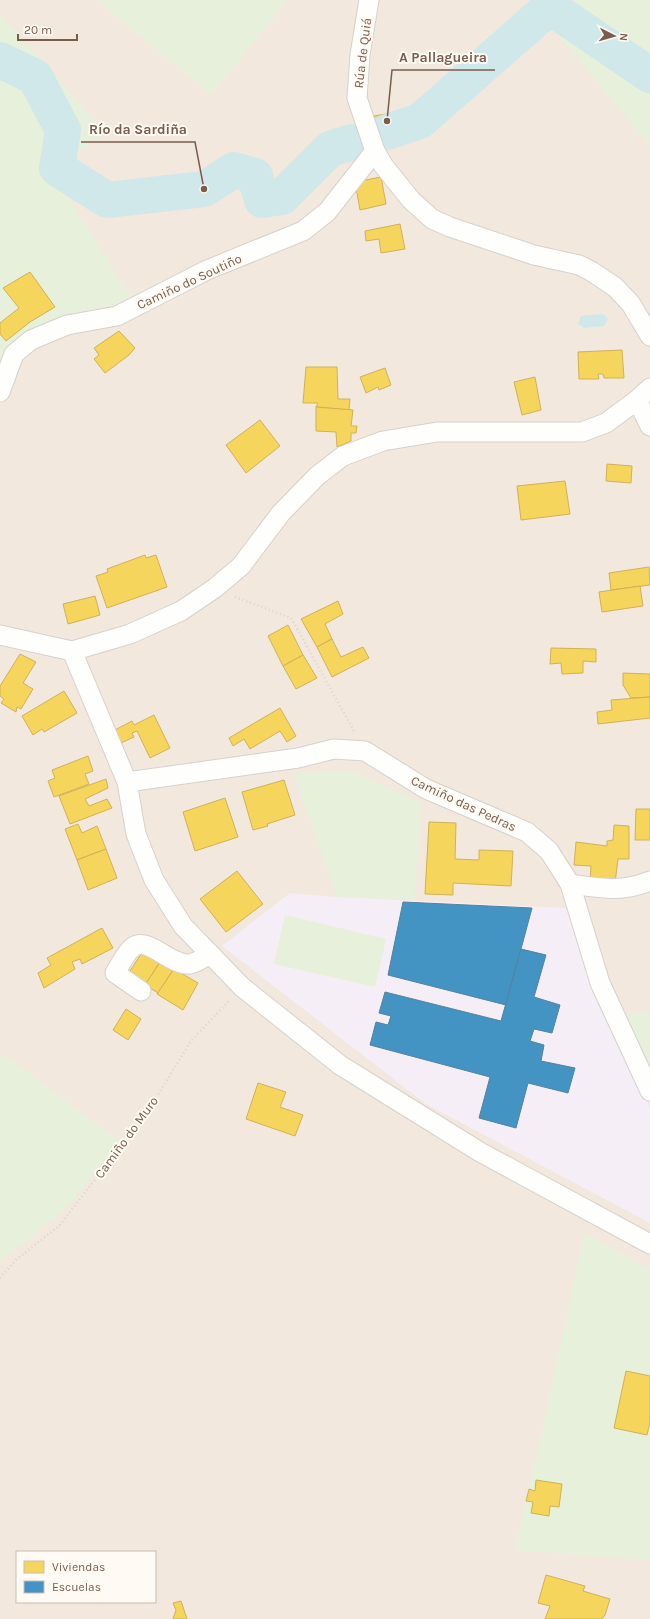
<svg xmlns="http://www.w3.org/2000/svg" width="650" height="1619" font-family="Karla,sans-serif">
<rect width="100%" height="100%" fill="#f9f5f0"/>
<path fill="#f2e8de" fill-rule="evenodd" d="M0,0H650V1619H0ZM17,1552H155V1602H17Z"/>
<polygon fill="#f6eef6" points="290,893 337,897 566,908 602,1011 650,1108 650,1223 426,1104 222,946"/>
<g fill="#e7f0db">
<polygon points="97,0 288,0 211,95"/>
<polygon points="576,0 650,0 650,146 561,39"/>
<polygon points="0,13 106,133 51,170 133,300 75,314 38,327 0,368"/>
<polygon points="351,771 421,802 414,900 337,897 293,773"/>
<polygon points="285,915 386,939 375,987 274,964"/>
<polygon points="650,1012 650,1072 626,1015"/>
<polygon points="0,1056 8,1057 120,1142 71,1203 32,1237 0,1261"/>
<polygon points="584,1233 650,1270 650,1560 514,1550 543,1427"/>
</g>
<polygon fill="#d0e8ea" points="603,314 608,319 604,326 583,328 582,326 578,324 581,316"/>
<g fill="#f6d55c" stroke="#d1b158">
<polygon points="397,112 399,125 377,129 374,116"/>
<polygon points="381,177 386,204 360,210 355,182"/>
<polygon points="400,224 405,249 381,253 379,239 366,241 365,231"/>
<polygon points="30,272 55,307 30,322 6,341 0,334 0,323 19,308 3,288"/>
<polygon points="119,331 135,348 129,355 105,373 94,359 99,355 94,348"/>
<polygon points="622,350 624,378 604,378 603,374 598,374 599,379 579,379 578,352"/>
<polygon points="306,367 337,367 338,399 350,399 349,410 316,407 318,403 303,403"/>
<polygon points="385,368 391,385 379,390 378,387 366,393 360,377"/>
<polygon points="535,377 541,410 522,415 514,382"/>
<polygon points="316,407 353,410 351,426 357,426 356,433 351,433 351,441 337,447 336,432 316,431"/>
<polygon points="260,420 280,446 246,473 226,445"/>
<polygon points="607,464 632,466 631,483 606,481"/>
<polygon points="565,481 570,514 521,520 517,486"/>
<polygon points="145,555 146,558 156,555 167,587 107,608 96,576 108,572 107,569"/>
<polygon points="649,567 650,585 611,590 609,573"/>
<polygon points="640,586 643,606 602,612 599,592"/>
<polygon points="95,596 100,615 68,624 63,604"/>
<polygon points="338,601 343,614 325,624 332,639 317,647 301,619"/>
<polygon points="288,625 303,655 283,666 268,636"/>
<polygon points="332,639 341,657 363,647 369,658 332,677 317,647"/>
<polygon points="551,648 596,649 596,662 583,661 583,673 562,674 561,663 550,664"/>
<polygon points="20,654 36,662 23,683 33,689 21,709 17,707 16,712 1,703 4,699 0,696 0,686"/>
<polygon points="303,655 317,678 296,689 283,666"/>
<polygon points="623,673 650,674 650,697 631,698 623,685"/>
<polygon points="64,691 77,713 44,732 42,729 33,735 22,716"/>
<polygon points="650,697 650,718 598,724 597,712 612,710 611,700"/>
<polygon points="280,708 296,736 287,742 280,731 250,749 244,739 233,746 229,738"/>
<polygon points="154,715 170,748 150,758 137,731 132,733 134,737 121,743 115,730 132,721 134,725"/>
<polygon points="88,756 93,771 85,774 89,784 54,797 48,781 55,778 52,770"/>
<polygon points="106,779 108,788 85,799 89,806 107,799 112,808 70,824 59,796"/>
<polygon points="284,780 295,815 267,824 268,826 253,830 242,792"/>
<polygon points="225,798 238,837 195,851 183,812"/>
<polygon points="636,809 650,809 650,840 635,840"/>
<polygon points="429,822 456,823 455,859 479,860 479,850 513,851 511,886 453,883 453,895 425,894"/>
<polygon points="78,824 82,833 97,826 106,849 77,860 65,829"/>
<polygon points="614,825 629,826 629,859 618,859 615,883 590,881 591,866 574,865 576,842 607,846 607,841 613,840"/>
<polygon points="106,849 117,878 88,890 77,860"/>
<polygon points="237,871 263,904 226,932 200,899"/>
<polygon points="102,928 113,948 82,964 80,959 72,962 75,969 44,988 38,973 51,965 47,958"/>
<polygon points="143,951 160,962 145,985 128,974"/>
<polygon points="160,962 173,970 158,993 145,985"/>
<polygon points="174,969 198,983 183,1010 157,994"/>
<polygon points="126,1009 141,1019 128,1040 113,1030"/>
<polygon points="258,1083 286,1092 280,1107 303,1115 295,1136 246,1119"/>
<polygon points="626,1371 650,1376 650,1422 647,1435 614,1428"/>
<polygon points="536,1480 562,1484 559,1507 550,1506 549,1516 531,1513 533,1502 526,1501 529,1489 535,1491"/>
<polygon points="546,1575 585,1586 583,1591 610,1599 605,1615 602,1619 545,1619 550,1606 538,1603"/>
<polygon points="181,1601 187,1619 173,1619 176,1610 173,1603"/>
</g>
<g fill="#4393c3" stroke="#5482a0">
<polygon points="403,902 532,908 506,1005 388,975"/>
<polygon points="521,949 546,955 534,997 560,1005 552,1033 534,1029 530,1041 544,1045 541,1061 575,1068 568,1093 528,1083 516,1128 479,1118 490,1077 370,1045 376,1022 388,1025 391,1016 379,1013 385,992 501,1021"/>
</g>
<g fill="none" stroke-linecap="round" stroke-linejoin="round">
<g stroke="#d0e8ea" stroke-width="36">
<polyline points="0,60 35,77 63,130 57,168 107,200 204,189 234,170 255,176 262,200 282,197 330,149 352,142"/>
<polyline points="387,132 420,121 550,7 650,75"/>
</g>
<defs>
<g id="minor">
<polyline points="369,0 360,55 357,98 375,151 383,165 411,200 432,219 450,227 534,255 579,265 591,271 615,287 631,304 650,336"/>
<polyline points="0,392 14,354 31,340 67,325 117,316 207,270 303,231 327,212 375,151"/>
<polyline points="637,400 650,426"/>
<polyline points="0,635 72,651 127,782 136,834 154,880 183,926 242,987 340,1065 480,1152 650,1244"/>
<polyline points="72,651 130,634 181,611 215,588 241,566 281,513 317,476 343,456 383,441 437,432 582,432 606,423 637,400 650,388"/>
<polyline points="127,782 298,758 334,749 365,751 426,789 527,832 549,851 570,884 600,983 650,1091"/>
<path d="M570,884C599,888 622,893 650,881"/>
<path d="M141,991L115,973C120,965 126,952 133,947C149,936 170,966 190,964C197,963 204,957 210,954"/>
</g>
</defs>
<use href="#minor" stroke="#d7d1cb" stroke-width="21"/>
<g stroke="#dcd5d0" stroke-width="2.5" stroke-dasharray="1 3" stroke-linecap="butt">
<polyline points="235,597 291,618 354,731"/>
<polyline points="0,1278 17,1259 59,1226 144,1117 191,1041 229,1001"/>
</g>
<use href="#minor" stroke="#fefefd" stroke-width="19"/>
</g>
<g text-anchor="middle" stroke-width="4" stroke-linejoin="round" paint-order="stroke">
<g font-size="13" fill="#7a5c4d" stroke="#fffaf3">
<text transform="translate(362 53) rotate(-83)" y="5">Rúa de Quiá</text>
<text transform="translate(189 281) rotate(-25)" y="5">Camiño do Soutiño</text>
<text transform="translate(464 803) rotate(25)" y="5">Camiño das Pedras</text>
<text transform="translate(126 1137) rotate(-54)" y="5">Camiño do Muro</text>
</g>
</g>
<path fill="none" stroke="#7a5c4d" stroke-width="1.5" d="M387 121L392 70H495M204 189L195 142H81"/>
<g fill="#7a5c4d" stroke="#fffaf3" stroke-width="1.5">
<circle cx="387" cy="121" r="4"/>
<circle cx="204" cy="189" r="4"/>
</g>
<g font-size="14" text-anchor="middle" font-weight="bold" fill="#7a5c4d" stroke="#fffaf3" stroke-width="4" stroke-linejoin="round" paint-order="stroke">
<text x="443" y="62">A Pallagueira</text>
<text x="138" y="134">Río da Sardiña</text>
</g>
<rect x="16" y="1551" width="140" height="52" fill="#fffaf3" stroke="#cabbb1"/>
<rect x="24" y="1561" width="20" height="12" fill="#f6d55c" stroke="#cabbb1"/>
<text x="52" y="1571" font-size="12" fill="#7a5c4d">Viviendas</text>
<rect x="24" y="1581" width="20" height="12" fill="#4393c3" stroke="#cabbb1"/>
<text x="52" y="1591" font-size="12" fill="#7a5c4d">Escuelas</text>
<g transform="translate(614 36) rotate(96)" stroke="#fffaf3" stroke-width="3" paint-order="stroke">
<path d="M0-3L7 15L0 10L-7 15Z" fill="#7a5c4d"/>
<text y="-6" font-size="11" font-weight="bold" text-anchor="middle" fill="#7a5c4d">N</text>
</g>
<path d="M18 34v6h59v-6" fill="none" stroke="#7a5c4d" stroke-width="2"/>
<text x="24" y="34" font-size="12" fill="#7a5c4d" stroke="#fffaf3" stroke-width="3" paint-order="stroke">20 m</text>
</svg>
